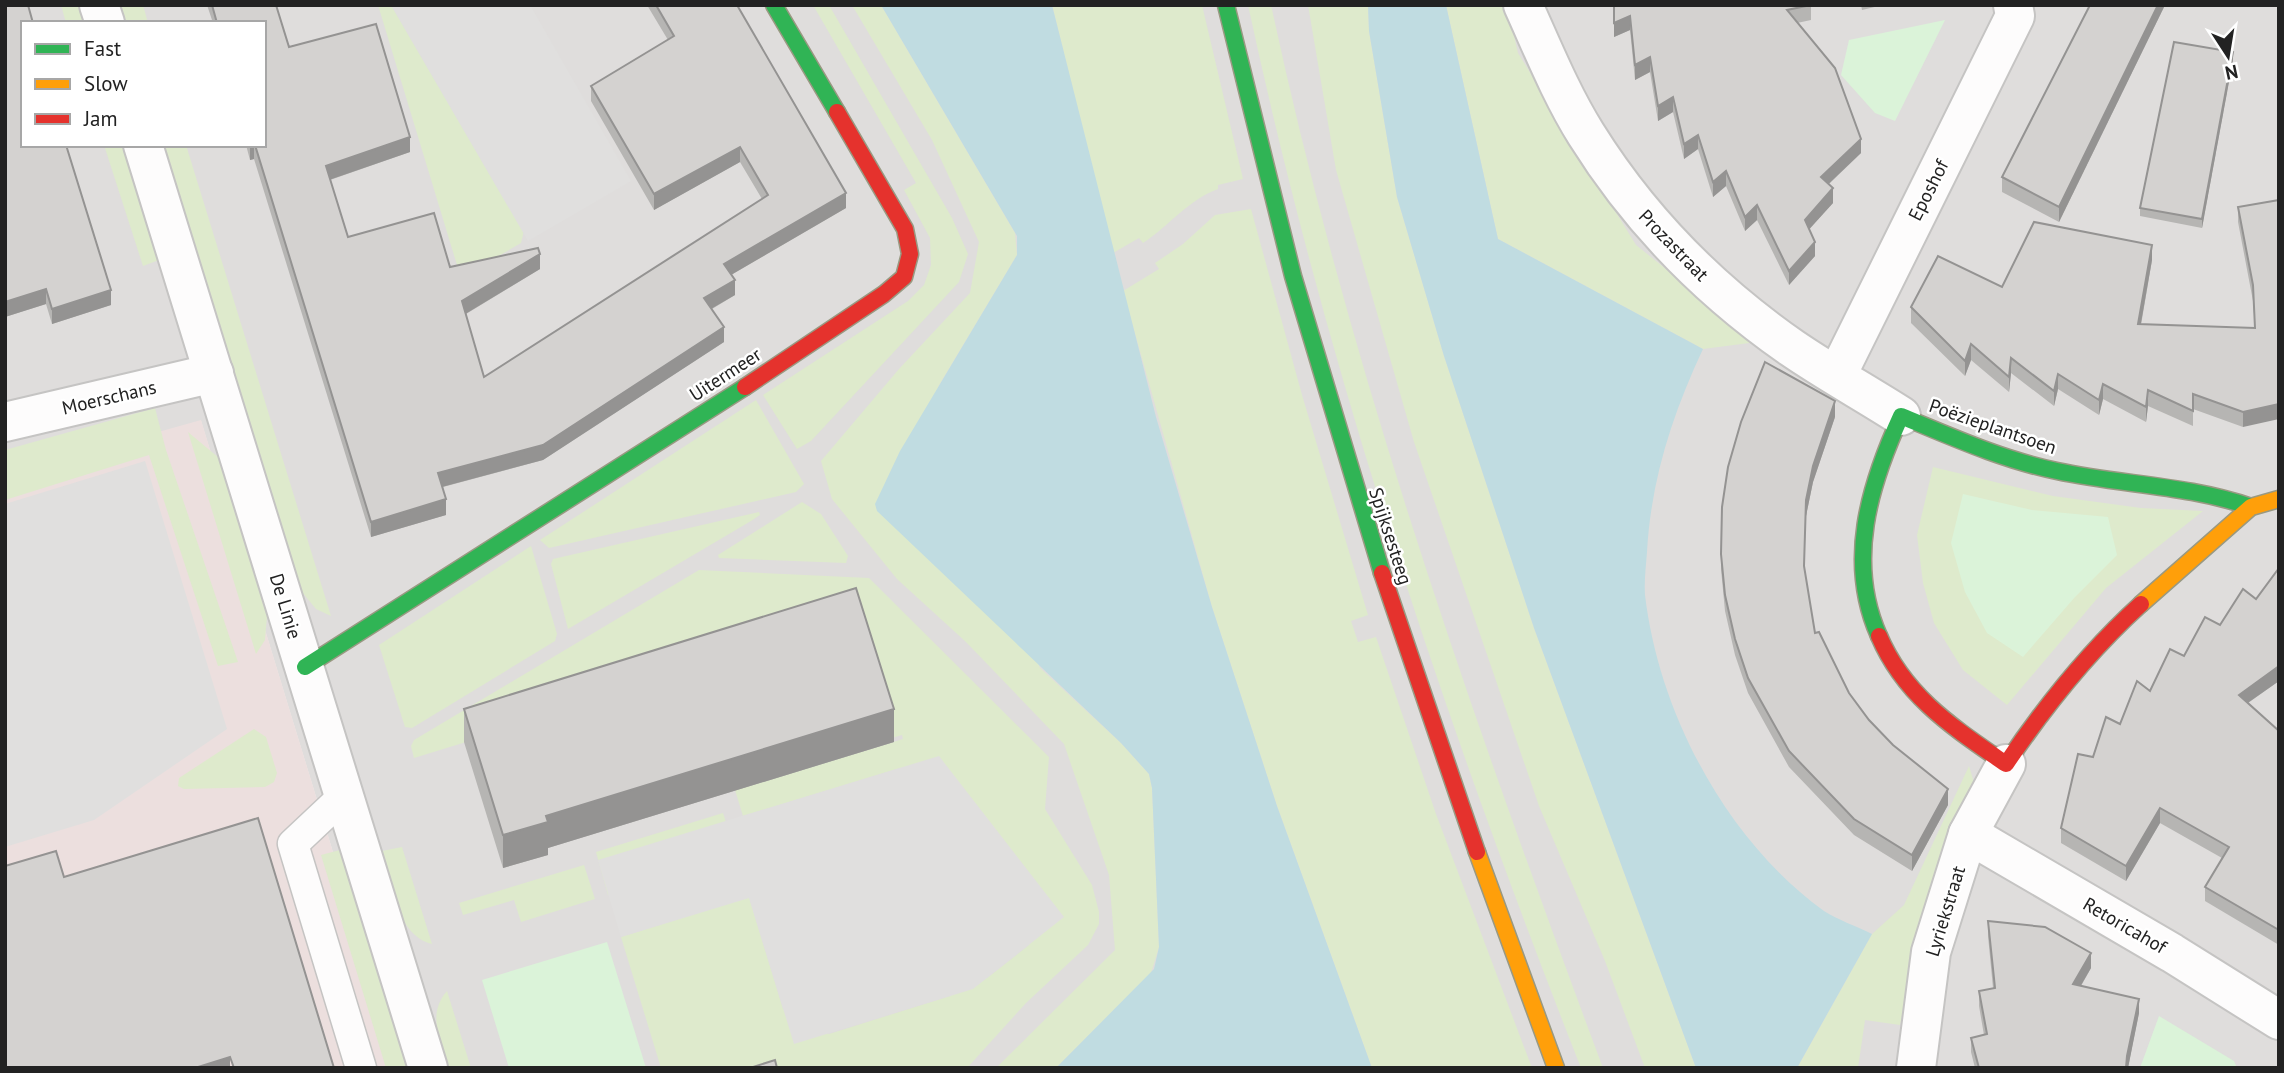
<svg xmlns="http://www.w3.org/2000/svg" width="2284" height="1073" font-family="'PT Sans',sans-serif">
<rect width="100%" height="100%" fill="#efedeb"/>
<path fill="#dfdddc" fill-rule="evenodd" d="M5,5H2279V1068H399L201,421L5,475ZM23,23H264V145H23Z"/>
<polygon fill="#ecdfde" points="201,420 399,1068 5,1068 5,475"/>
<g fill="#deeacc">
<polygon points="61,5 82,5 87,23 66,23"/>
<polygon points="121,5 143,5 148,23 126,23"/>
<polygon points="378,5 391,5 508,206 532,198 521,243 471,272 457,265"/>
<polygon points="813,5 829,5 952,218 968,254 959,282 811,441 797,449 763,395 908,301 924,285 931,265 930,238 904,190 916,183"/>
<polygon points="852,5 881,5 1015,233 1017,255 938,387 1040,668 1121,743 1149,774 1152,788 1159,947 1151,973 1056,1068 996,1068 1115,950 1109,875 1064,744 966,642 897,579 832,499 821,461 899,369 970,293 979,242 932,140"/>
<path d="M1052,5H1202L1243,179L1218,185V189C1188,200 1169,226 1143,243L1139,238L1113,253Z"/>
<path d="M1248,5H1271C1349,369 1473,720 1603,1068H1581C1445,723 1326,368 1248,5Z"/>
<polygon points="1308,5 1368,5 1369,31 1397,197 1444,356 1534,628 1696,1068 1645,1068 1605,961 1539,806 1414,442 1336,170"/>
<polygon points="1446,5 1507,5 1518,53 1636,245 1757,342 1703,349 1498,239"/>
<polygon points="104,145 126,145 159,260 143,266"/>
<polygon points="164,145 186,145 331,616 316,609 302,592"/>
<polygon points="1251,209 1302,395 1368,615 1351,621 1358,642 1376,637 1436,814 1532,1068 1372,1068 1277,806 1212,607 1123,291 1159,269 1155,263 1183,244 1215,215"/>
<polygon points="756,400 804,484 796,492 549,548 540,540"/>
<polygon points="155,408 166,450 238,662 218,666 149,455 5,500 5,450"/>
<polygon points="188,432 219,458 267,616 265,640 256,654"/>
<polygon points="1933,467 2053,496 2141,508 2203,511 2106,588 2007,705 1963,670 1934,623 1923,583 1917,535"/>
<polygon points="802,502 821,514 848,556 846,563 719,558 718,555"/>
<polygon points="759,512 760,515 751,521 568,629 551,564 553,559"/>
<polygon points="531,546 557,634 555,641 412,728 405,727 379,645"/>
<polygon points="699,570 869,578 1049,757 1045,809 1092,885 1099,912 1099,924 1088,945 1026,1003 967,1068 661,1068 621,937 749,897 783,1009 829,1034 950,996 966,953 987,978 1029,945 1037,883 959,783 935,802 900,768 743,816 735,790 903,739 902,735 892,738 857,625 867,622 866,619 414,758 411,746 414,740"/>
<polygon points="254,729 266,737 277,773 274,782 265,787 184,789 178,786 179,778"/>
<polygon points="1969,766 1975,786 1914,955 1900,1025 1865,1020 1858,1068 1797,1068 1872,934 1904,905"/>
<polygon points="723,813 735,850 608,895 596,852"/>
<path d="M402,847L432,944C396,935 392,883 382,851Z"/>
<polygon points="340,850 407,1068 386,1068 321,855"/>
<polygon points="584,865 595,899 521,922 514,900 463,915 459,903"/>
<path d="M447,991L471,1068H449C441,1041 426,1015 447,991Z"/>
</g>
<g fill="#dbf3d9">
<polygon points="1945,20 1895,121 1875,113 1841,75 1849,40"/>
<polygon points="1963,494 2032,510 2108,517 2117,555 2075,597 2023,657 1987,633 1965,592 1951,543"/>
<polygon points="607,942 646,1068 509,1068 482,980"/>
<polygon points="2159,1016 2234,1061 2237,1068 2140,1068"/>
</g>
<g fill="#e0dfde">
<polygon points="391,5 530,5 631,181 528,241"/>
<polygon points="145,461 227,729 94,820 5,847 5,504"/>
<polygon points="939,756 1064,917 973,989 794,1044 749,898 621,937 598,860"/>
</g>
<g fill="#c0dce1">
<polygon points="881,5 1052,5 1156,417 1212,607 1277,806 1372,1068 1056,1068 1154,969 1159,947 1152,788 1149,774 1121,743 877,511 875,504 900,451 1017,255 1017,236"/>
<path d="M1368,5H1446L1498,239L1703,349C1672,415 1651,480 1647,552C1646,566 1644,581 1645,595C1659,713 1726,840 1824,911C1838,920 1856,926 1872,934L1797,1068H1696L1534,628L1444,356L1397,197L1369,31Z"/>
</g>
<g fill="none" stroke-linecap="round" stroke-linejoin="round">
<defs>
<polyline id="lane" points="344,796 293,844 361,1068"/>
<g id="street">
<polyline points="99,5 105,23"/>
<path d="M1523,5C1543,49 1561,94 1586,134C1639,219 1710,291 1792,348C1827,372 1865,393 1901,416"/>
<polyline points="143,145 428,1068"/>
<polyline points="1837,375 2015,16 2013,5"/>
<polyline points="5,422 214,373"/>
<polyline points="1968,834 2172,953 2279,1020"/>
<polyline points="1916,1068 1931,952 1968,834 2006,764"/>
</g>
<g id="fast">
<polyline points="774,5 837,112"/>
<polyline points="1226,5 1293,276 1382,573"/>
<path d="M1879,636C1846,562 1869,486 1901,416C1952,437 2003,460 2057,471C2122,485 2188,485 2251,507"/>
<polyline points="305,667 745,387"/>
</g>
<g id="slow">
<polyline points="2141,604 2251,507 2279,499"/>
<polyline points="1477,852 1556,1068"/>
</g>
<g id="jam">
<polyline points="745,387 884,294 904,277 910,254 905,229 837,112"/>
<polyline points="1382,573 1477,852"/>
<path d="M1879,636C1905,697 1954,728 2006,764C2045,706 2089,651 2141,604"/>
</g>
</defs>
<use href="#lane" stroke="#c5c4c3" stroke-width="33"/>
<use href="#street" stroke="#c5c4c3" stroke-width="42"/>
<use href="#fast" stroke="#999982" stroke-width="19"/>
<use href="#slow" stroke="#999982" stroke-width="19"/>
<use href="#jam" stroke="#999982" stroke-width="19"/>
<use href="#lane" stroke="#fdfcfc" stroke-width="30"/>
<use href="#street" stroke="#fdfcfc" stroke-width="38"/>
<use href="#fast" stroke="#30b455" stroke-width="16"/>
<use href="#slow" stroke="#ff9f0a" stroke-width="16"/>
<use href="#jam" stroke="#e5322d" stroke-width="16"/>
</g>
<g fill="#b6b5b3">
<polygon points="5,5 67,145 67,149 111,305 52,324 46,304 5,317"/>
<polygon points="207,5 276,5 289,47 410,152 330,180 348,237 450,267 540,269 466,314 484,377 762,199 740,162 654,210 591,101 591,86 668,40 647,5 737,5 846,208 731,275 735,295 712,309 724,342 543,460 443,487 446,515 371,537 254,159 250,160 246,145 264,145 264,23 213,23"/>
<polygon points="1614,5 1811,5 1811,20 1797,23 1861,153 1829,184 1833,203 1809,229 1815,256 1789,285 1757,220 1745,231 1726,186 1713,197 1698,149 1684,159 1673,112 1658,121 1650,72 1635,80 1630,30 1614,37"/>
<polygon points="1861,5 1883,5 1862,10"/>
<polygon points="2090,5 2165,5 2059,222 2002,192 2002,177"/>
<polygon points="2233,60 2202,228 2140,216 2140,208"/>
<polygon points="2279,200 2243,427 2193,409 2193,426 2148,406 2146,422 2103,399 2099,415 2058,389 2054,406 2011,373 2009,392 1971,360 1965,376 1911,323 1911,307 2002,287 2152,260 2141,325 2255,328 2253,301 2238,222 2238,207"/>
<polygon points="1835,417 1813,482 1806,516 1804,569 1815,633 1849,693 1869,720 1948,805 1912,871 1854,835 1789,767 1748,693 1735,655 1725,611 1721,569 1722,507"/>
<polygon points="2184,656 2279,681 2248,703 2279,731 2279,945 2205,901 2205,887 2222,858 2160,823 2126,881 2061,843 2061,828 2093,757 2150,691"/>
<polygon points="464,709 894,742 548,848 548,855 503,868 464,742"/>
<polygon points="1988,921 2091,968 2081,986 2139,1013 2128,1068 1975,1068 1971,1052 1971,1038 1984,1035 1979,1006 1979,991 1993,988 1988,936"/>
</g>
<g fill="#949392">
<polygon points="2158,5 2165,5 2059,222 2059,207"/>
<polygon points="1630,16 1630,30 1614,37 1614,23"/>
<polygon points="2233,52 2233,60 2202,228 2202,219"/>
<polygon points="1650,57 1650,72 1635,80 1635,65"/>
<polygon points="1673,97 1673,112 1658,121 1658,106"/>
<polygon points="1698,135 1698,149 1684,159 1684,144"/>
<polygon points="410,137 410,152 326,181 326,166"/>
<polygon points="1861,139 1861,153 1821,191 1821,177"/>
<polygon points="250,145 254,145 254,159 250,160"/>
<polygon points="740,147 740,162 654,210 654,194"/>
<polygon points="1726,171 1726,186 1713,197 1713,182"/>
<polygon points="1833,188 1833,203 1805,234 1805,220"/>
<polygon points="846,193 846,208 724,279 724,264"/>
<polygon points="1757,205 1757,220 1745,231 1745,217"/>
<polygon points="1815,242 1815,256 1789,285 1789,271"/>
<polygon points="2152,245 2152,260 2138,340 2138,324"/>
<polygon points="540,254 540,269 462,316 462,301"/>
<polygon points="735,280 735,295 704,313 704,298"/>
<polygon points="46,289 46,304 5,317 5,302"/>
<polygon points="111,290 111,305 52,324 52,309"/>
<polygon points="724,327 724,342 543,460 438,488 438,473"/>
<polygon points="1971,344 1971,360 1965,376 1965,361"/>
<polygon points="2011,358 2011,373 2009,392 2009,377"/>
<polygon points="2058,374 2058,389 2054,406 2054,391"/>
<polygon points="2103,384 2103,399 2099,415 2099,400"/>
<polygon points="2148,390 2148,406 2146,422 2146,407"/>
<polygon points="1835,401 1835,417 1813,482 1806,516 1806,500 1813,466"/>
<polygon points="2279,404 2279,419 2243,427 2243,412"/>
<polygon points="446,499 446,515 371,537 371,522"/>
<polygon points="2279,666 2279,681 2239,709 2239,695"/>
<polygon points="894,709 894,742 548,848 548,855 503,868 503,835 546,816"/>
<polygon points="1948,789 1948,805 1912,871 1912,855"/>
<polygon points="2160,808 2160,823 2126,881 2126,866"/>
<polygon points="2091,953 2091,968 2073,999 2073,984"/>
<polygon points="2139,999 2139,1013 2128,1068 2126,1068 2127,1056"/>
<polygon points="230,1057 230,1068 195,1068"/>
</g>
<g fill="#d4d2d0" stroke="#949392" stroke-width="2">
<polygon points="5,5 28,5 33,23 23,23 23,145 66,145 111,290 52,309 46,289 5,302"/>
<polygon points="212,5 276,5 289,47 376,24 410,137 326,166 348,237 434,213 450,267 538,248 540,254 462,301 484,377 768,195 740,147 654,194 591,86 674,36 656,5 737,5 846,193 724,264 735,280 704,298 724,327 543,445 438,473 446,499 371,522 255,145 264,145 264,23 217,23"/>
<polygon points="1614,5 1811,5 1787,10 1835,68 1861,139 1821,177 1833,188 1805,220 1815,242 1789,271 1757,205 1745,217 1726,171 1713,182 1698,135 1684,144 1673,97 1658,106 1650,57 1635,65 1630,16 1614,23"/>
<polygon points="2090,5 2158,5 2059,207 2002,177"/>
<polygon points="2174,42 2233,52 2202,219 2140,208"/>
<polygon points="2279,200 2279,404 2243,412 2193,394 2193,411 2148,390 2146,407 2103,384 2099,400 2058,374 2054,391 2011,358 2009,377 1971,344 1965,361 1911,307 1938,256 2002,287 2034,222 2152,245 2138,324 2255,328 2253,285 2238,207"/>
<polygon points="1765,362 1835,401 1813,466 1806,500 1804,566 1815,633 1819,632 1849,693 1869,720 1893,745 1948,789 1912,855 1854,819 1789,751 1748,678 1735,639 1725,595 1721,554 1722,507 1728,467 1741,422"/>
<polygon points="2279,568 2279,666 2239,695 2279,731 2279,930 2205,887 2229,847 2160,808 2126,866 2061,828 2078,754 2093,757 2106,717 2120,724 2137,681 2150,691 2170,649 2184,656 2205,617 2220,625 2243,589 2256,599"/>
<polygon points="856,588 894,709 546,816 548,822 503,835 464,709"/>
<polygon points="258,818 334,1068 234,1068 230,1057 195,1068 5,1068 5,866 56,851 64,877"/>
<polygon points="1988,921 2045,927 2091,953 2073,984 2139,999 2127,1056 2126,1068 1979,1068 1971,1038 1987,1034 1979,991 1995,988"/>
<polygon points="775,1060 777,1068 750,1068"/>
</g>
<g text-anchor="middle" stroke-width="5" stroke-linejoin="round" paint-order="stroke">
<g font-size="19" fill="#222" stroke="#fff">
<text transform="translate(1928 190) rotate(-63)" y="7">Eposhof</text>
<text transform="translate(1674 245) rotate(46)" y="7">Prozastraat</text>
<text transform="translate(725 374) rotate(-33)" y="7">Uitermeer</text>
<text transform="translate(109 397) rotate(-13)" y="7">Moerschans</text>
<text transform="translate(1993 426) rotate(19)" y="7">Poëzieplantsoen</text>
<text transform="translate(1391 536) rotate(72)" y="7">Spijksesteeg</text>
<text transform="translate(286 606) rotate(73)" y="7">De Linie</text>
<text transform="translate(1945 911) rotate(-73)" y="7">Lyriekstraat</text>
<text transform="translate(2125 925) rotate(30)" y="7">Retoricahof</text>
</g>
</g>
<rect width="2284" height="1073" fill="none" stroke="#222222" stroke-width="14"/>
<rect x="21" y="21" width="245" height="126" fill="#ffffff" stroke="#a7a7a7" stroke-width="2"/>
<rect x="35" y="44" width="35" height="10" fill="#30b455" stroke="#a7a7a7" stroke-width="2"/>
<text x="84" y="56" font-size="21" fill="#222222">Fast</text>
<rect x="35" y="79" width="35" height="10" fill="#ff9f0a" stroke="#a7a7a7" stroke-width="2"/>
<text x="84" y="91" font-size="21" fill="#222222">Slow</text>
<rect x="35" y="114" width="35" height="10" fill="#e5322d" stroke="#a7a7a7" stroke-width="2"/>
<text x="84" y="126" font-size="21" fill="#222222">Jam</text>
<g transform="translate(2228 56) rotate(168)" stroke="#ffffff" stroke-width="5" paint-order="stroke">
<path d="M0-5L12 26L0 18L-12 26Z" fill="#222222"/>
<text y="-10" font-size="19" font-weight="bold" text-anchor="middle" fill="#222222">N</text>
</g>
</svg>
